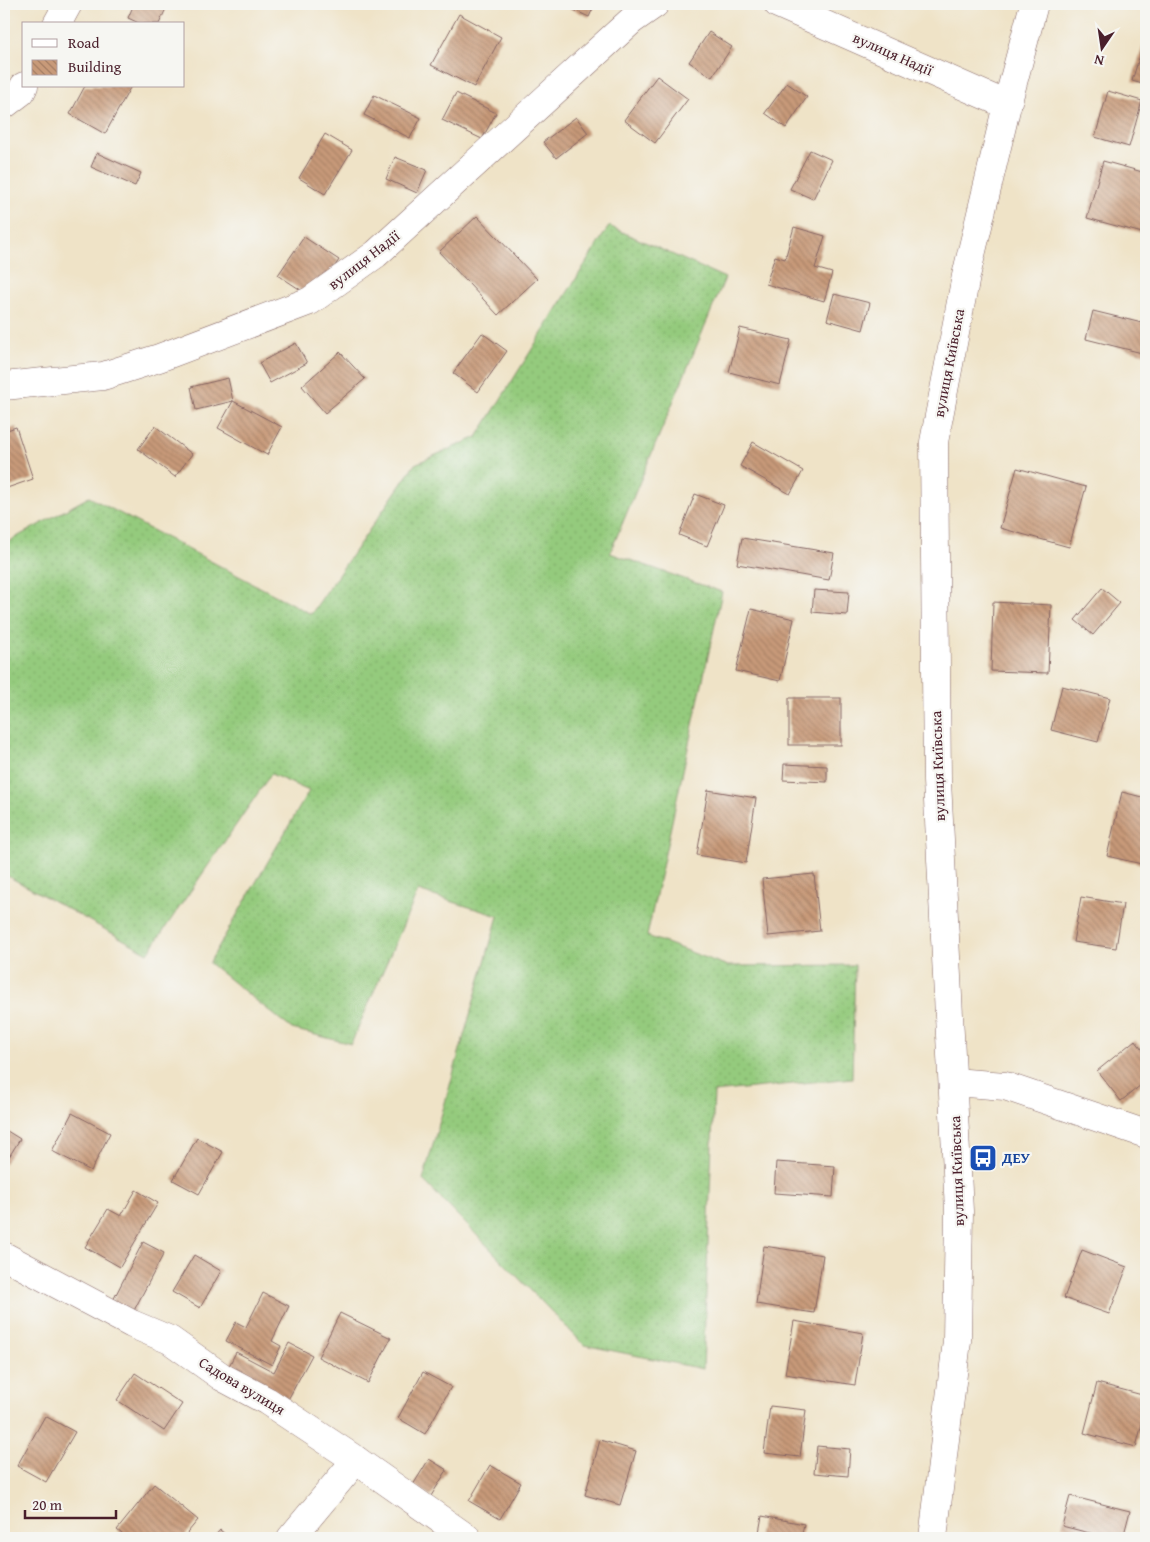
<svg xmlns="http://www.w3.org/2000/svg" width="1150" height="1542" font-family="'Gentium Book Plus',serif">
<defs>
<pattern id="garden-dots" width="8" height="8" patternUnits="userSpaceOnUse" patternTransform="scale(1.25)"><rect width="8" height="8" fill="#94cb7d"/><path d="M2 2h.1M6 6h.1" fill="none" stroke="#81ae6c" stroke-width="1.8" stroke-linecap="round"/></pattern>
<pattern id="building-back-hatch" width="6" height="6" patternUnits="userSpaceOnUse" patternTransform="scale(1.25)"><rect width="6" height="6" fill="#c89a79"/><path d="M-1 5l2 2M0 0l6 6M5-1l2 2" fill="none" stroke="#a47d63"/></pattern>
</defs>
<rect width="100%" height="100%" fill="#f6f6f2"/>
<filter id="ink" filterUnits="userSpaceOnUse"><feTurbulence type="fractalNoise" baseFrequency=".02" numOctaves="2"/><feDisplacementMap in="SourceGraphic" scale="10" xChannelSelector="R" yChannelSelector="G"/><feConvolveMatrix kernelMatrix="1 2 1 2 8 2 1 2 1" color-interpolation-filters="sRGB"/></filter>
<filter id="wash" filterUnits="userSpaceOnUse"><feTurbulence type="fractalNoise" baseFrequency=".0096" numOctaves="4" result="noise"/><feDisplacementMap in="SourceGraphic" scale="20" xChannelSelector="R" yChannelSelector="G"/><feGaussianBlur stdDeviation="1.12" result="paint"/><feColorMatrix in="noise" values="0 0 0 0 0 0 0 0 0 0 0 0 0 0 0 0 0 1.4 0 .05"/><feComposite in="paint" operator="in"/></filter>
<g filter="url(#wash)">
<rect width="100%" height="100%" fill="#efe3c7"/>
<polygon fill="url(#garden-dots)" stroke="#6f7554" points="609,226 725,278 610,553 722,592 647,936 728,966 855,965 852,1078 714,1092 703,1369 584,1345 423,1180 498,916 418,891 351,1044 292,1029 209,963 309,791 271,774 148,953 4,874 4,544 89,497 311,614 415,464 477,437"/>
<g id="blocks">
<g fill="url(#building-back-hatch)">
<polygon points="134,4 168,4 159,24 141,24 128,18"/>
<polygon points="561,4 595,4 589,17"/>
<polygon points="459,14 501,37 474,87 431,65"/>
<polygon points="709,32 732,47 712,77 689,62"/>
<polygon points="1146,35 1146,85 1132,81"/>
<polygon points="657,76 688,99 655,143 624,120"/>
<polygon points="787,83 807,97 786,128 765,113"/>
<polygon points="85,86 131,86 105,134 70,114"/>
<polygon points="1108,91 1142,101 1129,147 1095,137"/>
<polygon points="456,93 496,113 482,139 442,120"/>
<polygon points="374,95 421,118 410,138 364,115"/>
<polygon points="576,117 588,133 556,158 543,142"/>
<polygon points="325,134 352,150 325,194 299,178"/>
<polygon points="810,150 832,160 813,199 790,189"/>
<polygon points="97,153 141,173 135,186 91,167"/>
<polygon points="395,157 427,170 417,193 386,179"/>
<polygon points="1103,161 1146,173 1146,234 1087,218"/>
<polygon points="477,216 537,279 498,315 439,252"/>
<polygon points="794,227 825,236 815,268 832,273 824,301 766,284 775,256 785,259"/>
<polygon points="304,237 339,260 313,298 278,275"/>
<polygon points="834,294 870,303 863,330 827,320"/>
<polygon points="1093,311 1146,324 1146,354 1086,339"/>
<polygon points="740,328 791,340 780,385 729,372"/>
<polygon points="482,333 507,351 478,392 453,373"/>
<polygon points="296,343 307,363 270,383 259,363"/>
<polygon points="340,352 365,379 325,413 302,386"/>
<polygon points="228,378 233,401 196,410 191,387"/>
<polygon points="233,401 282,427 267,455 218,428"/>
<polygon points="155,426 192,454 175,477 138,449"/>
<polygon points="16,427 33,479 4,489 4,431"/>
<polygon points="753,442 803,471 790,494 740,466"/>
<polygon points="1017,468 1086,487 1069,547 1000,528"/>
<polygon points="695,494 724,505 707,546 679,535"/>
<polygon points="742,538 834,553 829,580 737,564"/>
<polygon points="1102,588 1120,603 1093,635 1075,620"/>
<polygon points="814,590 849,592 847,615 812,612"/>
<polygon points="993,602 1051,605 1048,673 991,671"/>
<polygon points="751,609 794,619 780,681 736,671"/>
<polygon points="1062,686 1110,698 1098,742 1051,730"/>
<rect x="789" y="698" width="52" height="47"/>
<polygon points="784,764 827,766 827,782 783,780"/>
<polygon points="708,790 756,798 746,863 697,855"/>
<polygon points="1122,792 1146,798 1146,865 1107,856"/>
<polygon points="814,874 820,931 768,936 762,879"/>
<polygon points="1081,897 1123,904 1116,948 1073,942"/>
<polygon points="1135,1040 1146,1054 1146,1081 1121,1101 1097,1071"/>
<polygon points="72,1113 110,1133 91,1171 52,1151"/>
<polygon points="4,1129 20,1139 4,1165"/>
<polygon points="197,1138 223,1152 199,1194 173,1180"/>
<polygon points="776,1162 835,1166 833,1197 774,1193"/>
<polygon points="136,1190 158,1203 120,1267 85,1247 108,1209 121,1216"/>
<polygon points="143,1242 164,1253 129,1320 108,1310"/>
<polygon points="764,1246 823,1255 814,1313 756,1304"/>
<polygon points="1082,1250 1127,1267 1109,1314 1064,1298"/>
<polygon points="194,1255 221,1271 200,1308 172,1292"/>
<polygon points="263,1293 289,1306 272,1341 281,1346 272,1365 226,1341 236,1322 246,1327"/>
<polygon points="340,1313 391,1338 368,1383 318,1357"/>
<polygon points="794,1321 863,1333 855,1385 785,1374"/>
<polygon points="289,1343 312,1355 284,1407 224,1376 236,1352 274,1372"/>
<polygon points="423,1372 451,1387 425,1434 398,1418"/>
<polygon points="135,1373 182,1404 164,1431 117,1400"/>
<polygon points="1097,1383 1146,1396 1146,1408 1136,1447 1084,1433"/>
<polygon points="770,1406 806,1410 800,1457 764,1453"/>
<polygon points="45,1416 75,1432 46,1482 17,1466"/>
<polygon points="600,1440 636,1451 620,1505 585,1495"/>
<polygon points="817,1446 850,1449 848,1476 814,1473"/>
<polygon points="429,1459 447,1470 431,1496 413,1485"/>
<polygon points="490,1465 521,1483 500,1519 469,1501"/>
<polygon points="154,1484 198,1520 183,1538 127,1538 117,1530"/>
<polygon points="1070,1496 1130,1511 1123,1538 1109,1538 1062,1526"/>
<polygon points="762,1516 804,1524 801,1538 758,1538"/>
<polygon points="220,1530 230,1538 213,1538"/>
</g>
</g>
</g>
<g filter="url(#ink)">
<use href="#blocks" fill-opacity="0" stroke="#846462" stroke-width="1"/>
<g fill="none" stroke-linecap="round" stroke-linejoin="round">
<defs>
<g id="minor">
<polyline points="778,4 1007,105"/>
<polyline points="57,24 68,4"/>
<polyline points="4,105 21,92 24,86"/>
<polyline points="4,386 103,376 159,358 310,301 376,254 632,20 655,4"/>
<polyline points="953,1082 1005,1086 1146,1134"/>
<polyline points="4,1256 132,1324 170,1340 222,1377 267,1401 356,1460 467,1538"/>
<polyline points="291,1538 356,1460"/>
<polyline points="933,1538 957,1341 959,1211 937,781 934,442 966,276 1007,105 1034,4"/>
</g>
</defs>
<use href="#minor" stroke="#846462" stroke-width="29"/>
<use href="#minor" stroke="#fff" stroke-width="28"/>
</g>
</g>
<defs>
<symbol id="bus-square" viewBox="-11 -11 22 22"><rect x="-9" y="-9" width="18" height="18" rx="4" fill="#1a4fb4" stroke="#f6f6f2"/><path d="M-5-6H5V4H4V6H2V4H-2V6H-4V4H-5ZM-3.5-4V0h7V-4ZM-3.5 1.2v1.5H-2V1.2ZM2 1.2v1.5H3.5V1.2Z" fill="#fff"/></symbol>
</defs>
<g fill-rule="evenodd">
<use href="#bus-square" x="967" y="1142" width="32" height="32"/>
</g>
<g text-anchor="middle" stroke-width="4.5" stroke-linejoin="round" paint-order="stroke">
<g font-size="15" fill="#4a1f2b" stroke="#f6f6f2">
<text transform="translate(893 54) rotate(24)" y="5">вулиця Надії</text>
<text transform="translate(364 260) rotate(-38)" y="5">вулиця Надії</text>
<text transform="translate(949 363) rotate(-79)" y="5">вулиця Київська</text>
<text transform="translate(938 766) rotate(-92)" y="5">вулиця Київська</text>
<text transform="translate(957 1171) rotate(-92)" y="5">вулиця Київська</text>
<text transform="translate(242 1386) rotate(31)" y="5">Садова вулиця</text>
</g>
<g font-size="15" font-weight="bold" fill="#164399" stroke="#f6f6f2" text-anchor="start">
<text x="1002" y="1163">ДЕУ</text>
</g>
</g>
<rect width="1150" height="1542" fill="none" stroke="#f6f6f2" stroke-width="20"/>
<rect x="22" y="22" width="162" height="65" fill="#f6f6f2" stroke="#b1a0a2"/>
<rect x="32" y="39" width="25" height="8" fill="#ffffff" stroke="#b1a0a2"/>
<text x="68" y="48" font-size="15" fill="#4a1f2b">Road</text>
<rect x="32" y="60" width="25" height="15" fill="url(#building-back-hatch)" stroke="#b1a0a2"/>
<text x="68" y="72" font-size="15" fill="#4a1f2b">Building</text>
<g transform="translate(1102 48) rotate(193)" stroke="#f6f6f2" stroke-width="4" paint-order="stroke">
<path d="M0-4L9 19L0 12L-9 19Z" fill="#4a1f2b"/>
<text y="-8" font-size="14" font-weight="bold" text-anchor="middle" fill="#4a1f2b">N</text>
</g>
<path d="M25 1510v8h91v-8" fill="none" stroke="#4a1f2b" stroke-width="2.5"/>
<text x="32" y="1510" font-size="15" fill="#4a1f2b" stroke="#f6f6f2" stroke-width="4" paint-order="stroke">20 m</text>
</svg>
